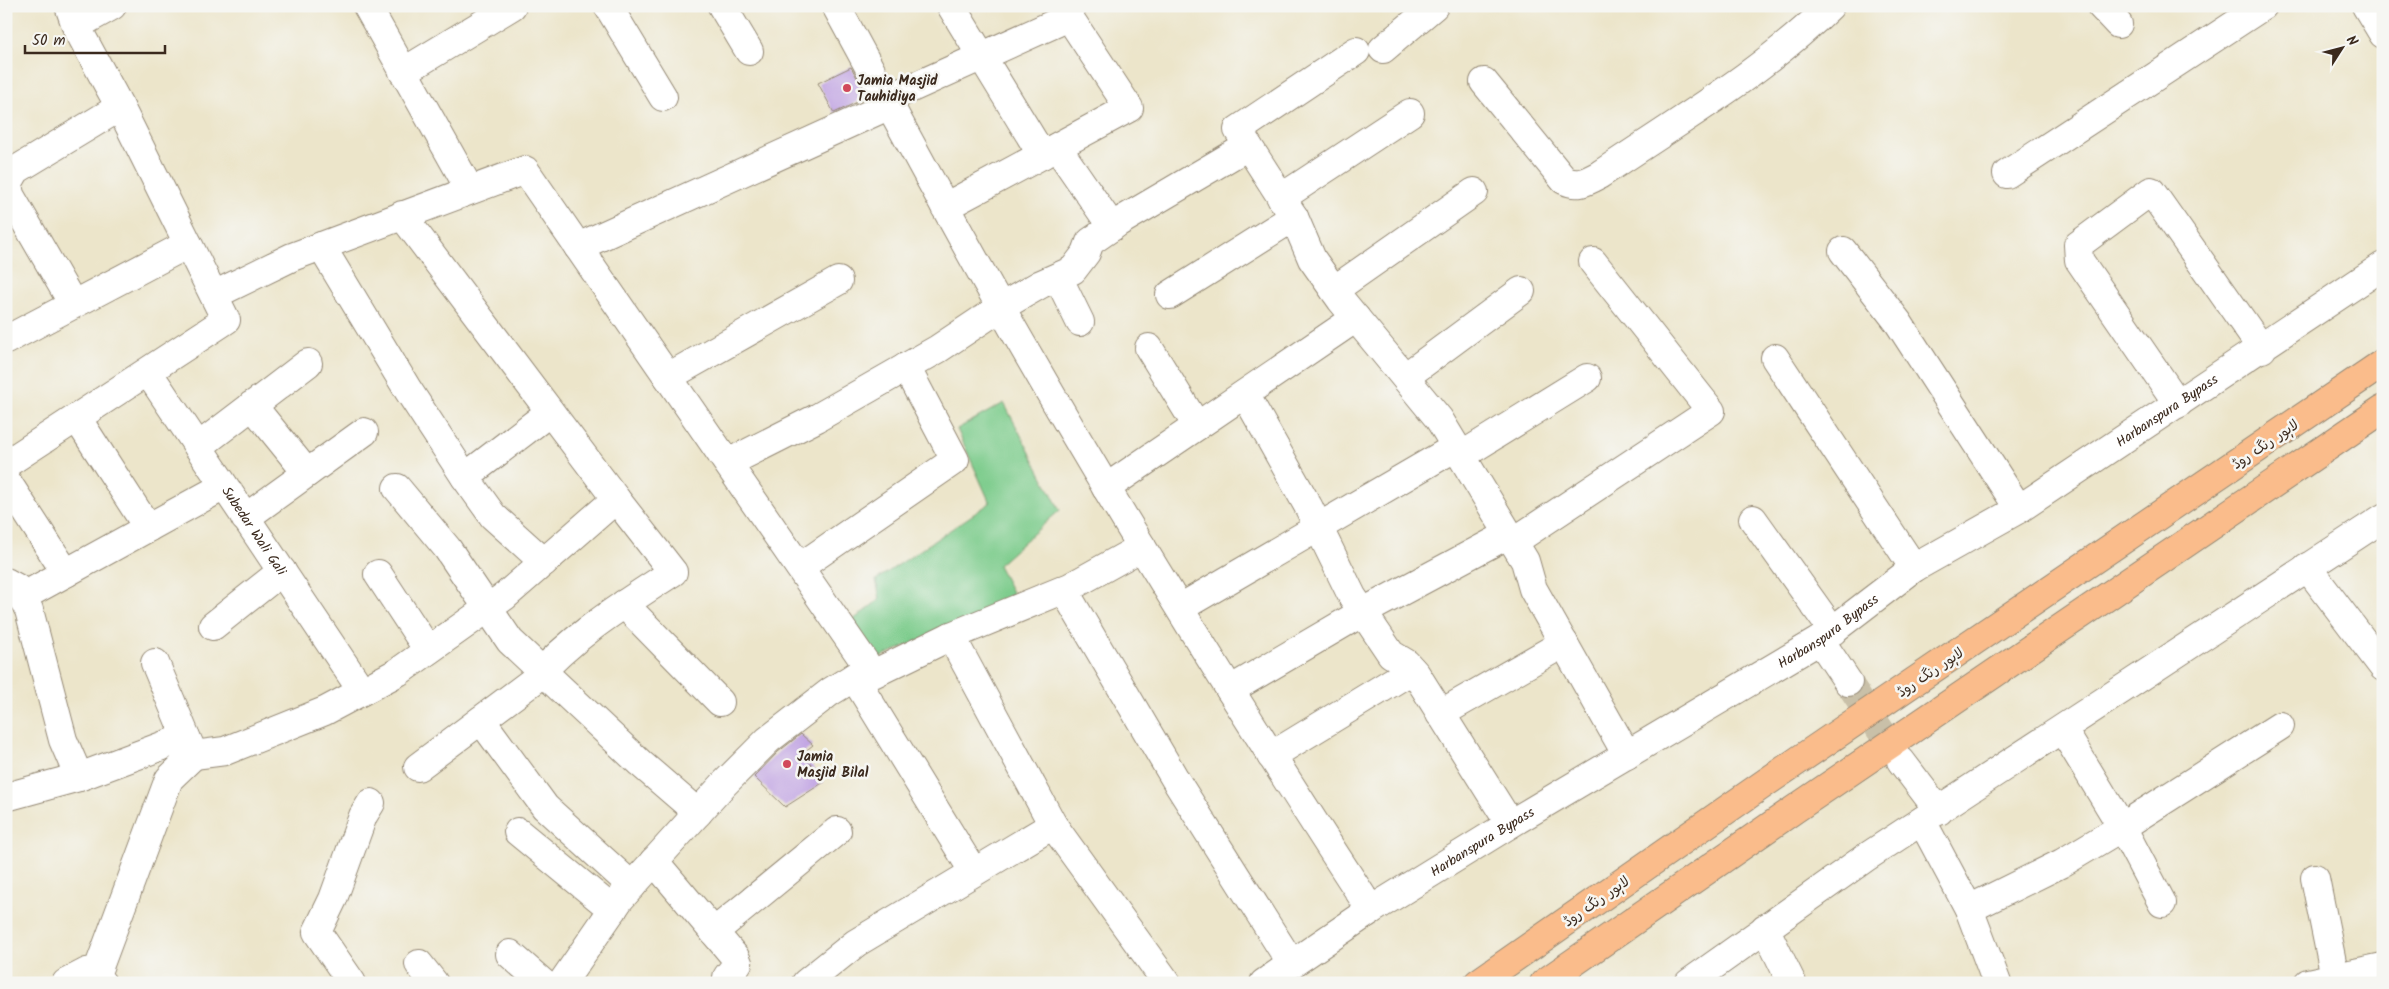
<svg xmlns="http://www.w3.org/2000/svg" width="2389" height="989" font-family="Kalam,'Playpen Sans Arabic',sans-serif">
<rect width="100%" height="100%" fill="#f6f6f2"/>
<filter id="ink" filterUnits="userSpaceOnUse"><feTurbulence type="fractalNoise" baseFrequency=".02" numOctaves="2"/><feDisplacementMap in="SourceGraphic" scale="10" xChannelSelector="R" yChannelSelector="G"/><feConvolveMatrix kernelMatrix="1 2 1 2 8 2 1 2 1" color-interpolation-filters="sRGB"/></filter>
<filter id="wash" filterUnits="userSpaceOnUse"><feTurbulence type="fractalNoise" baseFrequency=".0096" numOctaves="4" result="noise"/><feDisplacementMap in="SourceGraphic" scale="20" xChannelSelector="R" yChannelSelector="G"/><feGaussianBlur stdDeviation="1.12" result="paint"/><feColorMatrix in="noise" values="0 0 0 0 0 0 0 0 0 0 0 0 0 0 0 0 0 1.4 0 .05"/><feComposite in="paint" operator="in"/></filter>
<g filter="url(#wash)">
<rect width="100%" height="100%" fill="#ece5ca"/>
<polygon fill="#7dcc8c" stroke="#5c7b55" points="1004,403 1060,510 998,565 1016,600 875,659 848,624 880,599 876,580 990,503 957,429"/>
<g id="blocks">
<g fill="#bd9ee2">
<polygon points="851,67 868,97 834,113 818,83"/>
<polygon points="801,734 813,745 803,753 824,782 785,807 754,777 778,752"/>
</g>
</g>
</g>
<g filter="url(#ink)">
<use href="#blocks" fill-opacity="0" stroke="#948874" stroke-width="1"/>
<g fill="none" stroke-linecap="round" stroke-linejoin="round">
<polyline stroke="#c9c0a8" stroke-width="28" stroke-dasharray="28 14" stroke-linecap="butt" points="1848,682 1901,761"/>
<defs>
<g id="minor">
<polyline points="367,6 470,190"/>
<polyline points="608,6 663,97"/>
<polyline points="722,6 749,51"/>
<path d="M836,6C899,122 961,239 1027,353C1136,542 1252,728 1371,910"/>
<polyline points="951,6 1042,155"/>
<polyline points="2101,6 2118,24"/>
<polyline points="2366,6 2383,34"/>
<polyline points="76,26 112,6"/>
<polyline points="1383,49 1434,6"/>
<polyline points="1356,51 1238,130 1294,217 1312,259 1341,300 1439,419 1525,561 1533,589 1627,755"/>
<polyline points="403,72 512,6"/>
<path d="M1484,82L1564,180C1577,187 1586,182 1599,175C1677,122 1762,73 1830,6"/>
<polyline points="887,99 1069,17 1061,6"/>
<polyline points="1057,147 1112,227"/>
<polyline points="2007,174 2263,6"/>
<polyline points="1281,198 1410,113"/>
<polyline points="945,207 1129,108 1069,17"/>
<polyline points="321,246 408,390 465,477 493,516 544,562"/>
<polyline points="578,247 890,105"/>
<polyline points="1843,251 1898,322 2019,509"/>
<polyline points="1058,277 1080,322"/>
<polyline points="1334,290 1474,192"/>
<polyline points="214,295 292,257 525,170 873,674 951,636 1053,825 1167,983"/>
<polyline points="1170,295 1294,217"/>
<polyline points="73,304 10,195 8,184 16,170 120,107"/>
<polyline points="6,340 188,244"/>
<polyline points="1149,348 1197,426"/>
<polyline points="1775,358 1914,568"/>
<path id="s1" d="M148,372L362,691"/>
<polyline points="668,377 838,281"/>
<polyline points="1405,377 1521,291"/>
<polyline points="1245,394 1308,506 1352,596 1391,654 1406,663 1416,674 1510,824"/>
<polyline points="2178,404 2079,260 2078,245 2151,191 2262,349"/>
<polyline points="252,405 307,473"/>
<polyline points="77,418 148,528"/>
<polyline points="198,447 308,363"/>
<polyline points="1461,456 1587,378"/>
<polyline points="728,463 817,418 938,349 1001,307 1041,284 1073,270 1086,253 1090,242 1119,222 1248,146"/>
<polyline points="6,464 226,320 120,107 76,26 69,6"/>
<polyline points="465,477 550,412"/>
<polyline points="6,480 66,573"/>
<polyline points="397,488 447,548 510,641 640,763 698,813"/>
<polyline points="1106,488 1356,318"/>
<polyline points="245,518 364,432"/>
<polyline points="1753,519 1833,631"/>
<polyline points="1513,542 1711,411 1593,262"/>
<polyline points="800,567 955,460 906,367"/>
<polyline points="2307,567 2383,667"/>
<polyline points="378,574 428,650"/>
<polyline points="6,582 17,588 29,610 63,740 79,777"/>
<polyline points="1064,590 1178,784 1291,963"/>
<polyline points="22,597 224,486"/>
<polyline points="624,604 720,702"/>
<polyline points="1180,608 1456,447"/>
<polyline points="213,626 282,571"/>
<polyline points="951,636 1070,587 1142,547"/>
<polyline points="1820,640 1848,682"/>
<polyline points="155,663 186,737"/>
<polyline points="854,677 973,871"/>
<polyline points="1230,690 1363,612 1509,534"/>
<polyline points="1440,714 1564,643"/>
<polyline points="481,720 545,807 632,886"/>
<polyline points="2063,730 2122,827 2162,903"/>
<polyline points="194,755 225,751 325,711 398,672 505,596 616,499 402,215"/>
<polyline points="1271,756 1412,670"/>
<polyline points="1901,761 1939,811"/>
<path d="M418,767L533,681C572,636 624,604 673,572L616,499"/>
<polyline points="6,797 79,777 186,737 194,755 169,779 93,983"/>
<polyline points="1922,821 1969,909 1997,983"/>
<polyline points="518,832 613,910"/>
<polyline points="654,861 735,957 738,963 727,977 728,983"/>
<polyline points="2315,878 2335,977"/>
<polyline points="1969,909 2062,863 2122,827 2280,726"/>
<polyline points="1765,928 1792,983"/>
<polyline points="714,932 837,831"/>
<polyline points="510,954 543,983"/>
<polyline points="419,964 434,983"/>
<polyline points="66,983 87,972 102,983"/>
<polyline points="352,983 317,932 333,899 363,816 371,803"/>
<polyline points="562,983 620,899 724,784 768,740 830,692 869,668"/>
<polyline points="806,983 856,943 1053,825"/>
<path id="s2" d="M1264,983L1371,910L1510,824L1820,640L1914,568L2019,509L2383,266"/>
<polyline points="1689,983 1865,858 2383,518"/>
<polyline points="2308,983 2383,967"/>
</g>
<g id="highway">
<polyline points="1478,983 1768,781 2383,363"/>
<polyline points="1544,983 1795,809 2383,409"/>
</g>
</defs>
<use href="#minor" stroke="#948874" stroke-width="30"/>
<use href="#highway" stroke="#948874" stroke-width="30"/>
<use href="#minor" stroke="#fff" stroke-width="28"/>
<use href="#highway" stroke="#fabc8b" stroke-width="28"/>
</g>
</g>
<g fill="#d1495b" stroke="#f6f6f2" stroke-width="2">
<circle cx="847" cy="88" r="5"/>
<circle cx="787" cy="764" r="5"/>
</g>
<g text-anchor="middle" stroke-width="5" stroke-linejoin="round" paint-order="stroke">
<g font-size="14" font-weight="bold" fill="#3b2a1e" stroke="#f6f6f2" text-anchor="start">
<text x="857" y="85">Jamia Masjid<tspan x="857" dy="16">Tauhidiya</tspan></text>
<text x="797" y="761">Jamia<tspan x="797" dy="16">Masjid Bilal</tspan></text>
</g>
<g font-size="14" fill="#3b2a1e" stroke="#f6f6f2">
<text dy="5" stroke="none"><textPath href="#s2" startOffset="1070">Harbanspura Bypass</textPath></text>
<text transform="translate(2265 444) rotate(-34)" y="5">لاہور رنگ روڈ</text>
<text dy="5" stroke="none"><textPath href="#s1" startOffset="191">Subedar Wali Gali</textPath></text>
<text dy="5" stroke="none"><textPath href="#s2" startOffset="665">Harbanspura Bypass</textPath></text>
<text transform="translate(1930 672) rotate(-34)" y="5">لاہور رنگ روڈ</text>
<text dy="5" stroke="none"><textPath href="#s2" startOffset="260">Harbanspura Bypass</textPath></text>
<text transform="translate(1596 901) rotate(-35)" y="5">لاہور رنگ روڈ</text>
</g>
</g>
<rect width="2389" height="989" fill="none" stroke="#f6f6f2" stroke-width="25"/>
<g transform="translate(2342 48) rotate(54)" stroke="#f6f6f2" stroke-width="4" paint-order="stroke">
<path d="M0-4L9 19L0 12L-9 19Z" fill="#3b2a1e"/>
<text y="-8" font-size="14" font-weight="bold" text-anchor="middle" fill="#3b2a1e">N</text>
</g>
<path d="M25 45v8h140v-8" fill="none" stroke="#3b2a1e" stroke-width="2.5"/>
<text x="32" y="45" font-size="15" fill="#3b2a1e" stroke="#f6f6f2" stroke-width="4" paint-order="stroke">50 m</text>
</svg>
